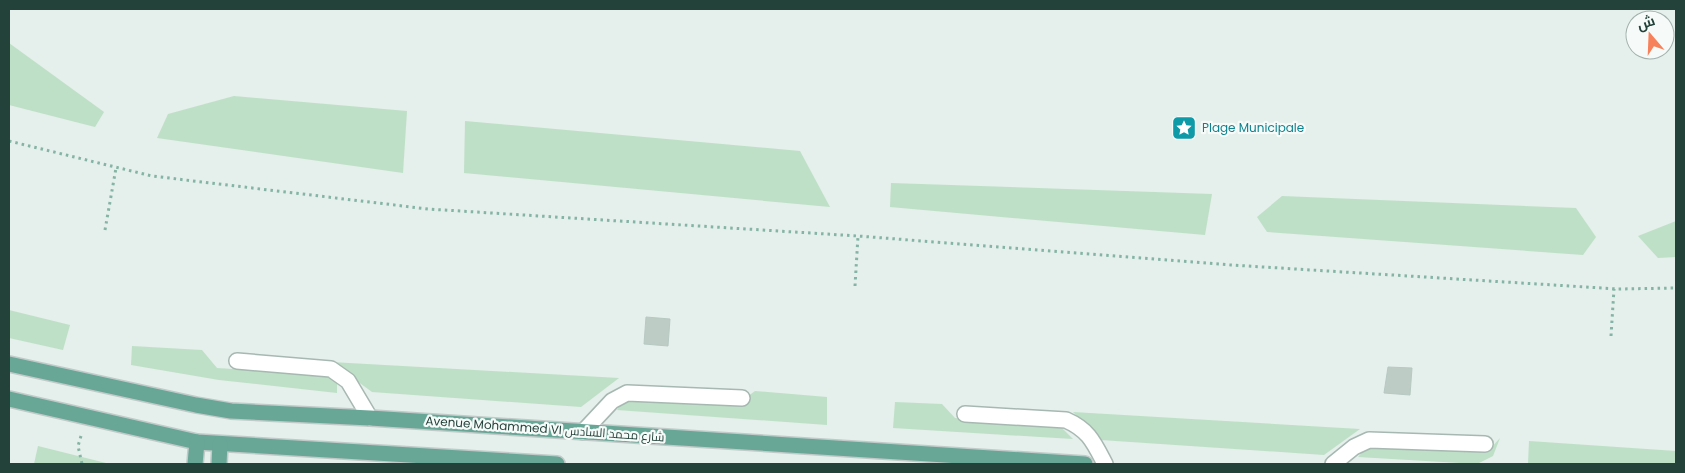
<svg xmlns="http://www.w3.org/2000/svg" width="1685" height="473" font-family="Poppins,Cairo,sans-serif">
<rect width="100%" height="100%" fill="#e5efeb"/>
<g fill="#bee0c7">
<polygon points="9,43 104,112 95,127 9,105"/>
<polygon points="234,96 407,111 403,173 157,138 168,114"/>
<polygon points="465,121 800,151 830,207 464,173"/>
<polygon points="891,183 1212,194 1205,235 890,207"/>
<polygon points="1282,196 1576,208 1596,237 1583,255 1267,232 1257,217"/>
<polygon points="1676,221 1676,257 1658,258 1638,236"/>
<polygon points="9,310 70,325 63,350 9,338"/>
<polygon points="132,346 202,350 217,368 327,375 337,380 337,393 219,380 131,365"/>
<polygon points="331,362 619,378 581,407 372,392"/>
<polygon points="755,391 827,397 827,425 617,410 623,400 735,406"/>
<polygon points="895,402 942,404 955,418 1062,428 1073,439 893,428"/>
<polygon points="1073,412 1360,429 1324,455 1101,440"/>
<polygon points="1500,438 1493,456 1477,464 1358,457 1367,447 1472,452 1491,448"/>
<polygon points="1529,441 1676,451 1676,464 1528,464"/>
<polygon points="38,446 110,464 34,464"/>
</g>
<g fill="#bdcdc6" stroke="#b7c9c2">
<polygon points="646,317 670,319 668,346 644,344"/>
<polygon points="1388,367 1412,368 1410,395 1384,393"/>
</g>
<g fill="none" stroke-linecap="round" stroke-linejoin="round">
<defs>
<g id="minor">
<polyline points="237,361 331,369 348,381 370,418"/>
<path d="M965,414L1066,420C1089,430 1094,443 1105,464"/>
<polyline points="583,432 612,401 627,393 742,398"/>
<polyline points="1333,464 1354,447 1369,440 1485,444"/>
</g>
<g id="major">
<polyline points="9,364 196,405 231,411 370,418 1085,464"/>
<polyline points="9,399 197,442 557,464"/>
<polyline points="195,464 197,442"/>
<polyline points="219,464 220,444"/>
</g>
</defs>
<use href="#minor" stroke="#a7b8b2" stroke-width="18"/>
<use href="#major" stroke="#c1cac8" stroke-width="18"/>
<g stroke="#84b4a5" stroke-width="3" stroke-dasharray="2.5 4" stroke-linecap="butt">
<polyline points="9,141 152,176 428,209 858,236 1231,265 1618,289 1676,288"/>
<polyline points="105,230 116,168"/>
<polyline points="855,286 858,236"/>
<polyline points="1611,336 1614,289"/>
<polyline points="81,436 78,446 82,464"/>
</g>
<use href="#minor" stroke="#fff" stroke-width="15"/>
<use href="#major" stroke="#68a696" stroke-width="15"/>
</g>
<defs>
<symbol id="sight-square" viewBox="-11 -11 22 22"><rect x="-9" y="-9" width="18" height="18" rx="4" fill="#0f9aa8" stroke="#f6fbf9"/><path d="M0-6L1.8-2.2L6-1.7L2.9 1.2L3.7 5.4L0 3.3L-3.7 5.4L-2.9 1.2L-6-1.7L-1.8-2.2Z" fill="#fff"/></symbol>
</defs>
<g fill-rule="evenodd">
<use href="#sight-square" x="1170" y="114" width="28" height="28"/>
</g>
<g text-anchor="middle" stroke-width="4.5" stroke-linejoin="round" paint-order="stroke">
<g font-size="12" fill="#0d838f" stroke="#f6fbf9" text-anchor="start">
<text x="1202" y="132">Plage Municipale</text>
</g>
<g font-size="12" fill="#23423a" stroke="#f6fbf9">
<text transform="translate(545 429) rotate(4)" y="4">Avenue Mohammed VI شارع محمد السادس</text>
</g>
</g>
<rect width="1685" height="473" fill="none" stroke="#23423a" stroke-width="20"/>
<g transform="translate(1650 35) rotate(341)"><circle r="24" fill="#f6fbf9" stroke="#a2b1ad"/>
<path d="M0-4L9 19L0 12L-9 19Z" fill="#f7815b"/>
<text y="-8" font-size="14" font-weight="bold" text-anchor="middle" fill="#23423a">ش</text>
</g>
</svg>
